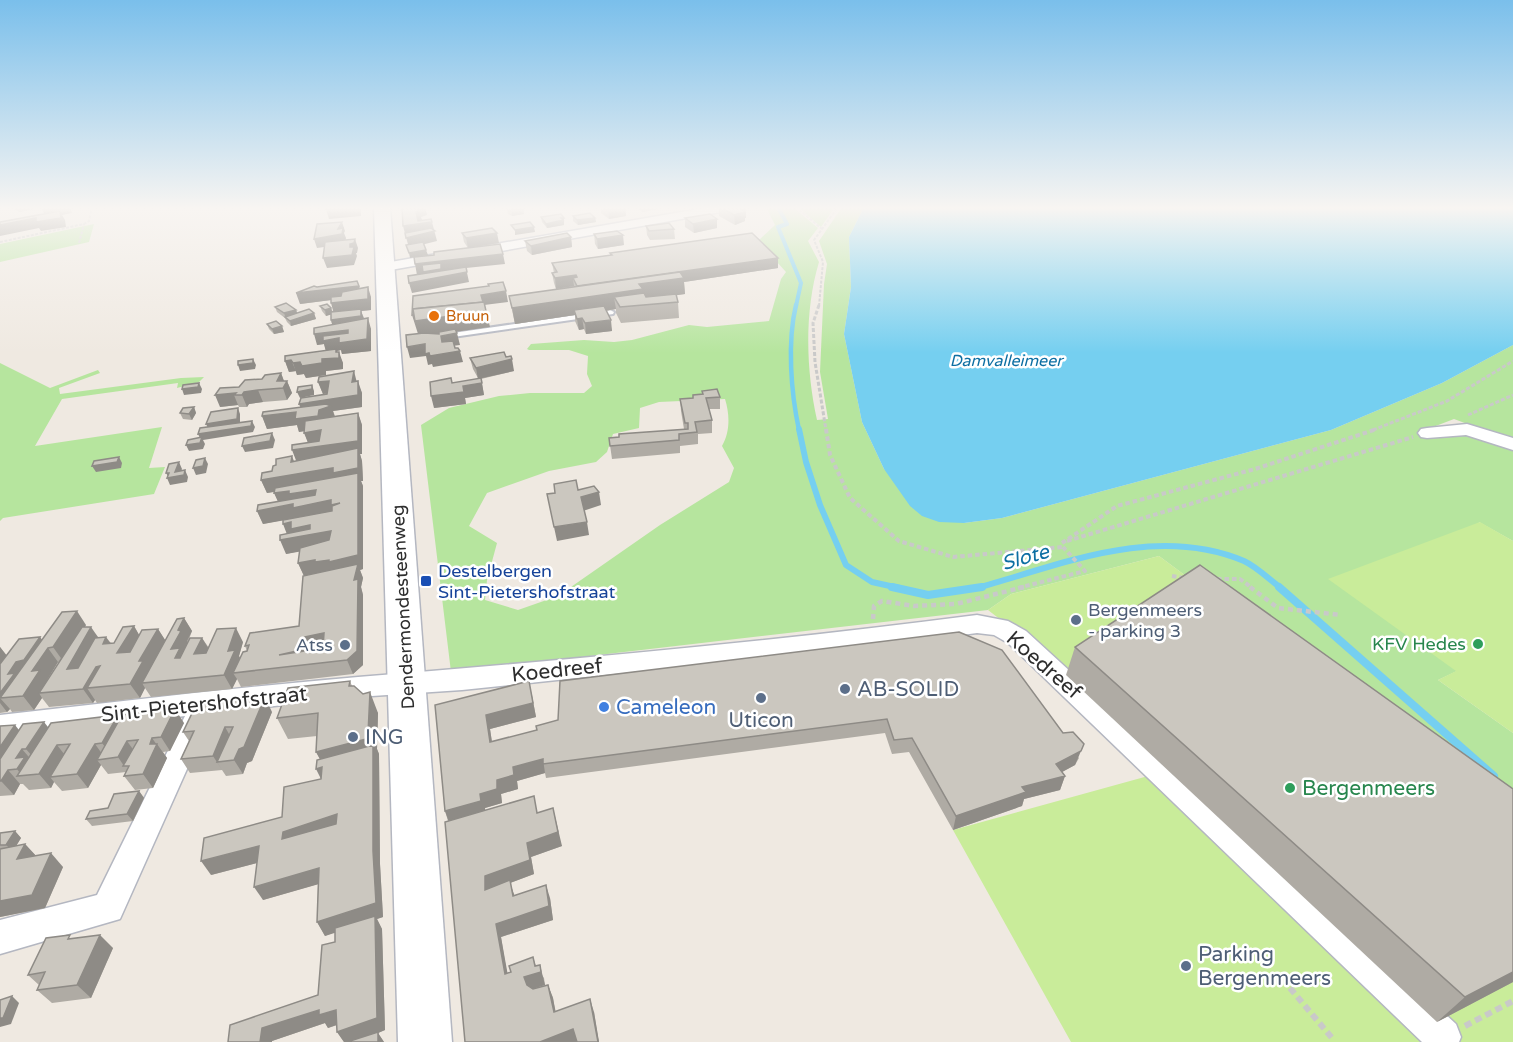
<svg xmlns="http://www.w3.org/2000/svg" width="1513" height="1042" font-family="'Varela Round',sans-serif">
<rect width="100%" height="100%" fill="#efe9e1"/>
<g fill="#b6e59e" fill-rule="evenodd">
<path d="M766,207H793L818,228L808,241L819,262C804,312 806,370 817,420L828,419L820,372L824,284L827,264L819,241L842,207H864L849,237L851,287L844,334L862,422L884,469L964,523L1002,518L1331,430L1442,383L1513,345V441L1454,419L1420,432L1473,433L1513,448V541L1479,522L1457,671L1438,680L1513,733V819L1159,556L1011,594L988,610L451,672L421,425L449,408L499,396L530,393H584L592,386L587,374L588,356L569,350H529L527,349L531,344L584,340L614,342L632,340L689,325L707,327L769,321L781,279L786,272L758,241L775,225ZM725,399C730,415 730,432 722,446L734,468L729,482L660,525L558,596L518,610L485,600L487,580L497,543L469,526L487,493L549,471L596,462L607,452L613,434L639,428L640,408L659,402Z"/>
<polygon points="798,207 835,207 821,227"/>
<polygon points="94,224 89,242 0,262 0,244"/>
<polygon points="0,363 50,388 98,370 100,373 59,388 60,394 181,378 204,377 199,382 177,388 178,383 62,399 35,446 162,427 149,468 165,467 154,494 3,518 0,521"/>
</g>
<g fill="#c9ec9a">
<polygon points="1480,522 1513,541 1513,733 1438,680 1456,671 1328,579"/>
<polygon points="1159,556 1513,819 1513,1042 1071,1042 953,830 1159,773 1019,634 988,610 1011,594"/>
</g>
<polygon fill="#75cff0" points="864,207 1513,207 1513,345 1442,383 1331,430 1002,518 964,523 939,522 922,516 910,506 884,469 862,422 844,334 851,287 849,237"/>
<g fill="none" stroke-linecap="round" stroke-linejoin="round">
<polyline stroke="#75cff0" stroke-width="4" points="778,207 787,224 778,227 801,283 796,306"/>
<path stroke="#75cff0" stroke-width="4.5" d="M796,305C787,342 791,393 799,430"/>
<g stroke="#75cff0" stroke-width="6">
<polyline points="799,429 806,462 820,505 846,565 872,582 899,588"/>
<path d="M977,588C1063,564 1156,524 1244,561C1257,567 1270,580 1281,588"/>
</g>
<g stroke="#75cff0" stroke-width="8">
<polyline points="892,587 928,595 982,587"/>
<polyline points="1279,587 1494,776"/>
</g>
<defs>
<polygon id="service" points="610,310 614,312 613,314 446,338 442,336 446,334"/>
<g id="minor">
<polygon points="710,207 737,207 732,210 473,256 467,252 473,248"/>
<polygon points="442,253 447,254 448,257 447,260 385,271 378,267 385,263"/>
<polygon points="1467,424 1513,438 1513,450 1466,435 1427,438 1421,437 1418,433 1421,429 1427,428"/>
<path d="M977,615L1008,621L1026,631L1456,1024L1461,1037L1459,1042H1422L1008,643L994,635L977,633L878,646L462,690L357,697L212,713L120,919L0,954V920L97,895L185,716L0,737V715C119,702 239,687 358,677C565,660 771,642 977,615Z"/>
</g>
<polygon id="secondary" points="374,207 390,207 452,1042 398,1042"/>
</defs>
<use href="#service" stroke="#b4b7c1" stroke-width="4"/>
<use href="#minor" stroke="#b4b7c1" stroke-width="3"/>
<use href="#secondary" stroke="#b4b7c1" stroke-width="3"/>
<g stroke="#c9c9c9" stroke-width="2" stroke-dasharray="3 1.5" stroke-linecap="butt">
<polyline points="796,207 822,229"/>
<polyline points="0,242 84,224 89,221 92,207"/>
<polyline points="79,243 84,224"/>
<polyline points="819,306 823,262 814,240 838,207"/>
</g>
<g stroke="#c9c9c9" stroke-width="3" stroke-dasharray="4 2" stroke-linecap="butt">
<polyline points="819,305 813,323 815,362 826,430"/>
<polyline points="1468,415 1513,395"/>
<polyline points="1373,430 1447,401 1513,361"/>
</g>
<g stroke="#c9c9c9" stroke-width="4" stroke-dasharray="4.5 3" stroke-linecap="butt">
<polyline points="826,429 830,455 850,498 899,541 953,557 1063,547"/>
<polyline points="1067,541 1413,437"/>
<polyline points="1062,543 1117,506 1255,469 1377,429"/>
<polyline points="1172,576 1183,578"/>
<polyline points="1217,579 1240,579 1252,588"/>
<polyline points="1018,588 1085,571 1063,547"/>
</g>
<g stroke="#c9c9c9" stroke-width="4.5" stroke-dasharray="5 4" stroke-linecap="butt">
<polyline points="1250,587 1278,608 1341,615"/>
<polyline points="873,619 874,606 882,601 914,606 956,604 1024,587"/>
</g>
<g stroke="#c9c9c9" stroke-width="6" stroke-dasharray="7 4.5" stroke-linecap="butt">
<polyline points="1290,988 1332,1038"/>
<polyline points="1465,1026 1513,1001"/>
</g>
<use href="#service" fill="#fff" fill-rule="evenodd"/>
<use href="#minor" fill="#fff" fill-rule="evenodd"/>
<use href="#secondary" fill="#fff" fill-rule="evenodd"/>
</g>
<g fill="#afaba4" fill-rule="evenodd">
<polygon points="9,207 32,207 33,209 20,212"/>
<polygon points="506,207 523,207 524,214 512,216 508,214"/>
<polygon points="601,207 625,207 626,216 609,219 601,213"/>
<polygon points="634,207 664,207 664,208 642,212"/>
<polygon points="719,207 746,209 746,218 745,218 745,221 735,225 719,216"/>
<polygon points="573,216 595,218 596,222 578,225 573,221"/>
<polygon points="541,217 565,222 564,222 564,225 547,228 542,222"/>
<polygon points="685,218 717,219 717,228 694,233 685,227"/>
<polygon points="646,226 674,229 675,239 650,240 647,235"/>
<polygon points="462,233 499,243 468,248 464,242"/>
<polygon points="594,234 624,245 598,249 595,244"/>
<polygon points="571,237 572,247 532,255 527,251 525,241"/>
<polygon points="610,253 778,268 684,282 685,294 676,295 678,302 679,318 621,323 616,313 616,309 607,311 612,331 586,334 584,329 579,330 575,321 575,315 515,324 509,296 574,287 556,289 554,283 552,273 554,273 552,263 610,255"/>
<polygon points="317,287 360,288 371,297 371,310 361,311 364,318 371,329 371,351 342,354 341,350 337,351 343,363 343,369 326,371 326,375 306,378 304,374 297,375 296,371 289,372 285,361 326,350 324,344 317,345 332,324 331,320 331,314 326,316 322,311 320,306 331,308 333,312 334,312 331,300 300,304"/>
<polygon points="275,307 296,310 297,313 314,313 316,319 291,326 287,322 285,318 277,312"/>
<polygon points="267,324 282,326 284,332 274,334 269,329"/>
<polygon points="506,357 514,371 481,379 484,395 465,398 466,404 434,408 478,378 473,369 470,358"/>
<polygon points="281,373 284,381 287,381 292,393 287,400 263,402 249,404 247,407 239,407 238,405 220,407 239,387"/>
<path d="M318,382H357L362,393V407L333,411L335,416L358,413L362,425V454H360L362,461L363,481H361L363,486V569L360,570L363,578L361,587L363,595V665L353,674L241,687L237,679L232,689L151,697L145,688L140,698L97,703L95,700L93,703L49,707L42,698L34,710L12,712L10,709L7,712L0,713V647L7,656L40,637L42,640L86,625L85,627L98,637L111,643H114L134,626L139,635L158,629L165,640L184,618L192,631L188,642L202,638L209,648L243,642L239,656L240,658L247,651L245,646L299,626L304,576L298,563L300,551L286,554L287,533L283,520L263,524L257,511L278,501L274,492L267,493L261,480L272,471L296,461L308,443L304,431L299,432L297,425L267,429L262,416L301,408L323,394ZM58,662H59L47,680Z"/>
<polygon points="702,391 720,397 720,409 709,409 712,420 712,433 698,434 698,444 680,446 680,453 612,459 609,438 684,429 681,411 680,399 693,398 702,394"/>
<polygon points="194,407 196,413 192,420 183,419 180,413"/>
<polygon points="959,632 1079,758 1075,765 1062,772 1065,776 1060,790 1024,799 1022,806 953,830 909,752 892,754 885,733 546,778 545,773 517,781 518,789 501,794 502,803 485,808 485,810 538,812 562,846 531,857 534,874 510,883 514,896 550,898 553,920 501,937 507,974 536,966 544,978 545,985 533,989 548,985 553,998 555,1011 594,1012 599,1042 465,1042 448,821 445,811 435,705 532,695 536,717 490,729 492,742"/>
<polygon points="1075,647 1513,789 1513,982 1437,1022 1066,675"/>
<polygon points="350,681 352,686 378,713 377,749 379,754 380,864 383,917 377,919 382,929 385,1030 378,1033 384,1042 344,1042 337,1032 337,1025 328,1028 325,1023 272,1041 272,1042 228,1042 318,995 335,942 335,932 325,936 317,922 318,884 263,900 257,863 211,875 282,817 321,779 320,759 316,752 317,736 288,739 277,718"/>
<polygon points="272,712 252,761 247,763 243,774 226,776 222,770 190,773 181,759 189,741 183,732"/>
<polygon points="118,715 120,718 184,723 170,751 163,752 167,758 153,788 135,790 124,776 126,772 108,774 101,765 88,788 62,791 54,782 51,788 29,790 23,784 20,784 14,795 0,796 0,726 19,730 48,728"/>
<polygon points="139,791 144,798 133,821 92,826 86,819"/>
<polygon points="15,831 21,838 16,846 25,844 36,856 63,867 45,908 0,917 0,833"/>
<polygon points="73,939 113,948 91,998 52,1003 37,990 39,985 28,975"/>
</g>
<g fill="#8e8b86">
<polygon points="20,207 32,207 33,209 20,212 18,208"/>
<polygon points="51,207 70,207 72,213 62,215 65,220 66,227 41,231 39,228 0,236 0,225 36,218 46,218 42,209"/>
<polygon points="346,207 361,207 361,216 329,219 326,209"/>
<polygon points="417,207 425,207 427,215 421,217 422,220 418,221 416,212"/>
<polygon points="511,207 523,207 524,214 512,216"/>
<polygon points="620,207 625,207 626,216 609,219 608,210"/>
<polygon points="641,207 664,207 664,208 642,212"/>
<polygon points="746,209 746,218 745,218 745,221 735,225 734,215 742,210"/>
<polygon points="561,218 564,218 564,225 547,228 546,224"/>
<polygon points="595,218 596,222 578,225 577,220"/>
<polygon points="717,219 717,228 694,233 693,224"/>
<polygon points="342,222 345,231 344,233 346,238 345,244 317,248 314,239 338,229"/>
<polygon points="432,222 437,241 409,248 403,226"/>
<polygon points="534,227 535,232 515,235 515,230"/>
<polygon points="497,233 499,243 468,248 466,238"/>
<polygon points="623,235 624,245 598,249 597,239"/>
<polygon points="571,237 572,247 532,255 531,246"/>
<polygon points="355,239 358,248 357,253 356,253 357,256 354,265 327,268 323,258 350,247 350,244"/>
<polygon points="426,250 428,255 410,258 409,253"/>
<polygon points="503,254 505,264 466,268 469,282 412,293 409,283 417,275 415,264"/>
<polygon points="778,258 778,268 684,282 685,294 644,300 614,297 616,309 576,315 574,310 575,315 515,324 512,308 577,286"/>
<polygon points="576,275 577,286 573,278 574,286 556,289 555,278"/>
<polygon points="359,286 363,296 300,304 296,293"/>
<polygon points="368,287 371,297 371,310 361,311 364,319 334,331 331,320 334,314 331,303"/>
<polygon points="506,291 508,302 484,305 486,311 490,327 419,337 412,315 481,295"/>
<polygon points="331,308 333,314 326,316 325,310"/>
<polygon points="296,310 298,315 286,319 284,313"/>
<polygon points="314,313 316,319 291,326 290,321"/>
<polygon points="368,318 371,329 371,351 342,354 341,350 337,351 339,356 339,352 343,363 343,369 326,371 326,375 306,378 304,374 297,375 293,363 322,359 326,352 324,344 317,345 314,334"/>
<polygon points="582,318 584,329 579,330 577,319"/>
<polygon points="611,320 612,331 586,334 585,323"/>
<polygon points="282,326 284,332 274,334 272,329"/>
<polygon points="457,333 460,345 444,347 460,351 463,362 433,367 432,364 428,365 426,356 410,358 407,347 425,344 429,353 441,336"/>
<polygon points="253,359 256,365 255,369 240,371 238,365"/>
<polygon points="512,359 514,371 478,379 476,368"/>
<polygon points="291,360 296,371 289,372 285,361"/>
<polygon points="354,371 357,383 352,382"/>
<polygon points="281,373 285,384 287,381 292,393 287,400 283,388 277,381"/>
<polygon points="329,381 333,392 323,394 318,382"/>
<polygon points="358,381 362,393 362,407 333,411 335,418 323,428 299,432 297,425 267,429 262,416 296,412 304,416 299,404"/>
<polygon points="199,383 202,389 201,393 184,395 182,389"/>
<polygon points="482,383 484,395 465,398 466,404 434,408 431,396 463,386"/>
<polygon points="312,385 314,391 314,395 300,398 297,392"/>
<polygon points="258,390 263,402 249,404 247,407 242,395 244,392"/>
<polygon points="236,393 234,395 238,405 220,407 215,395"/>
<polygon points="194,407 196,413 192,420 189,414"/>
<polygon points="238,408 240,414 240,425 209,430 206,424"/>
<polygon points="358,413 362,425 362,454 360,454 362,461 363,481 361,481 363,486 363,569 360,570 363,578 361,587 363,595 363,665 353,674 347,660 304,576 298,563 315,560 358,555 336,481 267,493 261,480 291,462 292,456 297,469 333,468 358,468 297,463 292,450 358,441"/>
<polygon points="252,421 255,427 253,432 203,440 205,444 203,449 189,451 186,445 201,440 198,434"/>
<polygon points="321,430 325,442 309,445 304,433"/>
<polygon points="272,433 275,440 273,448 245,452 242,446"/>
<polygon points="119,457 122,463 121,468 96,472 92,466"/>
<polygon points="205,458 208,464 206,473 196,475 193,468"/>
<polygon points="179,462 182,469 179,476 185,470 188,477 187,482 170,485 167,478 169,478 166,473 175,472"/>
<polygon points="316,490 331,500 340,503 345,516 297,518 263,524 257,511 293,504 280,506 274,493 289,491"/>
<polygon points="599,492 601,505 583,511 581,497"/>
<polygon points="291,522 310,525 331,531 337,545 286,554 280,540 288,537 283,524"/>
<polygon points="587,522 589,535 557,541 554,527"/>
<polygon points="77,611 86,625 63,661 53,647"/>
<polygon points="184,618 192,631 187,641 189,645 184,672 171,649 178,630"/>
<polygon points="134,626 142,640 126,667 117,653"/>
<polygon points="91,627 100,640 77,683 67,669"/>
<polygon points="236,628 243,642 239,656 243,664 233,673 237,679 232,689 224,675 228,651"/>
<polygon points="158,629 167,643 142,683 145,688 140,698 130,684 139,661"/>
<polygon points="324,633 330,647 285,667 305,637"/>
<polygon points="40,637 58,662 47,680 50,684 39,693 42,698 34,710 23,696 0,698 10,709 7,712 0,703 0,693 8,674 16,662"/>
<polygon points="106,637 116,650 103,644"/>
<polygon points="202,638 210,651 202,668 194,654"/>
<polygon points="0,647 7,656 0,680"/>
<polygon points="100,666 87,688 95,700 93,703 83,689 96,667"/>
<polygon points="529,681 536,717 490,729 494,756 490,742 486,715"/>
<polygon points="370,692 378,713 377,749 379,754 380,864 383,917 377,919 382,929 385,1030 378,1033 384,1042 344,1042 337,1032 375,920 325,936 317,922 376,903 327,772 316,752 368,734"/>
<polygon points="265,697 272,712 252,761 247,763 243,774 234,760 239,749"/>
<polygon points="175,709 184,723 170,751 161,737"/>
<polygon points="118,715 128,729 113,757 102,743"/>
<polygon points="44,722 55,736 38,763 26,749"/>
<polygon points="15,725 26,739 0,779 0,747"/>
<polygon points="225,727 233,741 217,762 222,770 213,756"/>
<polygon points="152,738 157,745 157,744 167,758 153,788 143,774 150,744"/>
<polygon points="127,741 137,755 129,766 124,766 118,757"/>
<polygon points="95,744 105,758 97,760 101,765 88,788 77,774"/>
<polygon points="1084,744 1075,765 1051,778 1056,764"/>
<polygon points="57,745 68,759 50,777 54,782 51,788 39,774"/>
<polygon points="22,749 34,763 22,776 17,769 16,758"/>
<polygon points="543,759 545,773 517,781 518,789 501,794 502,803 485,808 486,815 450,825 445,811 480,794 513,767"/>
<polygon points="322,767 323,783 316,769"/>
<polygon points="8,770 20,784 14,795 1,781"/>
<polygon points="1065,776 1060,790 1024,799 1022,806 953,830 956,816 1022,787"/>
<polygon points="139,791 144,798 133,821 127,814"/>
<polygon points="553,808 562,846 531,857 534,874 510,883 514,894 517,910 485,890 485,876 527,843"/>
<polygon points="337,814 345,828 282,839 283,832"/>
<polygon points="15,831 21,838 13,851 6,845"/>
<polygon points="25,844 38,858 17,859"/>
<polygon points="259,846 268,860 211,875 201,861"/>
<polygon points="51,853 63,867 45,908 0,917 0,901"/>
<polygon points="319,868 326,882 263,900 254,887"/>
<polygon points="546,885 550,898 553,920 501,937 510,987 505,974 496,924"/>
<polygon points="100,935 113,948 91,998 77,985"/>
<polygon points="533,957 538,973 540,965 545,985 529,990 524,977 535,966"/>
<polygon points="1513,972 1513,982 1437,1022 1465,997"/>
<polygon points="548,985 553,998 558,1024 554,1012"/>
<polygon points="12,996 19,1003 11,1024 0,1027 0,1018"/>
<polygon points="590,999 594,1012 599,1042 598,1042"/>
<polygon points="319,1010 336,1010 345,1022 328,1028 325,1023 272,1041 272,1042 260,1042 262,1028"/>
<polygon points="573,1029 577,1042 540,1042"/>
</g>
<g fill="#cbc7bf" stroke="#8e8b86" stroke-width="1.5" fill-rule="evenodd">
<polygon points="327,207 352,207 326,209"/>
<polygon points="402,207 421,207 418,208 419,211 416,212 418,221 431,219 432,222 403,226"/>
<polygon points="605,207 620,207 608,210"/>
<polygon points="720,207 742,207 746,209 742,210 745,212 734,215"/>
<polygon points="60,211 61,218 36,222 36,218 0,225 0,222"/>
<polygon points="590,213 595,218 577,220 573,216"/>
<polygon points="561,214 564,218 561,218 563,220 546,224 541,217"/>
<polygon points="710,214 717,219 693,224 685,218"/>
<polygon points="342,222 338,229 343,228 342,234 314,239 317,224"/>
<polygon points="530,222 534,227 515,230 511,225"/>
<polygon points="669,223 674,229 649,231 646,226"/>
<polygon points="431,228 435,231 406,238 405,233"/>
<polygon points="492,228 497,233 466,238 462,233"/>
<polygon points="617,231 623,235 597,239 594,234"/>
<polygon points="567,233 571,237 531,246 525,241"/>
<polygon points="752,233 778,258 577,286 573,278 577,277 576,275 555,278 552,273 557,272 552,263 612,255 610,253"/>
<polygon points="355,239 354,243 350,244 350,247 354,247 352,255 323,258 325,242"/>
<polygon points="423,242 426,250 409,253 406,245"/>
<polygon points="500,244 503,254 415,264 414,257 434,255 434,252"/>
<polygon points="441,263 441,269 423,272 422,265"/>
<polygon points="466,267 467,272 409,283 408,276"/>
<polygon points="680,272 684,278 639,284 643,289 512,308 509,296"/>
<polygon points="357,281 359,286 296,293 314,286 317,287"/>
<polygon points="503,282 506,291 481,295 483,302 413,309 414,314 412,315 413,296 489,286 488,284"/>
<polygon points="368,287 368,299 331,303 331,297 341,296 342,292"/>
<polygon points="644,293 646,297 676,294 678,302 620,307 614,297"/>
<polygon points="484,302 486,311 415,321 413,309"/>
<polygon points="286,303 296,310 284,313 275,307"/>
<polygon points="327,304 331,308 325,310 320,306"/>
<polygon points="604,306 611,320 585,323 582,318 577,319 574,310"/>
<polygon points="309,309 314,313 290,321 285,317"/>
<polygon points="361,309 361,316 331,320 331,312"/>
<polygon points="368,318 367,339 339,343 339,338 323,341 323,336 348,333 348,330 314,334 314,328"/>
<polygon points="276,321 282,326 272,329 267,324"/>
<polygon points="455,329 457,333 441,336 442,342 453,341 455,348 458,348 460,351 430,356 429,353 425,354 425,344 407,347 406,335 424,333 439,334 439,332"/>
<polygon points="336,349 336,352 339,352 339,358 322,359 322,363 302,366 300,362 293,363 291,360 285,361 285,356"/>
<polygon points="504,352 506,357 511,356 512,359 476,368 470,358"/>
<polygon points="253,359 253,363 238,365 238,361"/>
<polygon points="354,371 352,382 358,381 358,395 299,404 301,398 327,394 329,381 318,382 319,377"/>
<polygon points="281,373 277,381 287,381 283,388 258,390 244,392 242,395 234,395 236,393 215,395 220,388 239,387 245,380 262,379 265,375"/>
<polygon points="451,378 452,383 481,378 482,383 463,386 464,392 431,396 430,382"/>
<polygon points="199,383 198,387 182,389 183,385"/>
<polygon points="312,385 312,389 297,392 298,387"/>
<polygon points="717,389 720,397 706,398 712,420 695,422 697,432 679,434 679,440 610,446 609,438 619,437 619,434 688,429 688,423 685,423 680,399 693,398 693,395 703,394 702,391"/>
<polygon points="326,404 331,406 319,410 318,416 295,419 296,412 262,416 263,412"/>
<polygon points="194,407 189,414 180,413 183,408"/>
<polygon points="238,408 237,419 206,424 211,412"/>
<polygon points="358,413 358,441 292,450 292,445 319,441 321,430 304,433 305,421"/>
<polygon points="252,421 251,426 198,434 200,428"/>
<polygon points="272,433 270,441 242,446 244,438"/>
<polygon points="202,437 200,443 186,445 188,440"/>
<polygon points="358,448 358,468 333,473 333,468 261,480 262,473 272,471 273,466 276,465 276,459 292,456 291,462"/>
<polygon points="119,457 117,462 92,466 94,461"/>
<polygon points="205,458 203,466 193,468 196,460"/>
<polygon points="179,462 175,472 185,470 184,475 167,478 169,473 166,473 169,464"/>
<polygon points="358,473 358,555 329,562 329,560 315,562 315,560 298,563 300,548 329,540 331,531 280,540 280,535 310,529 310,525 291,529 291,522 283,524 283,520 332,511 332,506 340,503 331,505 331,500 293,508 293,504 257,511 258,505 315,495 316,490 289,494 289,491 274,493 275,488"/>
<polygon points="576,480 578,490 594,486 599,492 581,497 587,522 554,527 547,494 555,493 554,484"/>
<path d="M358,564L354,580L358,579V581L357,651L347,660L233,673L243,652L247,651L249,645L245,646L250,633L299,626L303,576ZM324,633L323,648L279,655L301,650L305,637Z"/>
<polygon points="1200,565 1513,789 1513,972 1465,997 1075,647"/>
<polygon points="77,611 53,647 48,648 32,671 40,670 23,696 0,698 62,612"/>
<polygon points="184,618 178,630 181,631 171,649 180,648 175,658 180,658 190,638 202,638 194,654 206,653 217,629 236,628 228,651 235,650 224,675 142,683 177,619"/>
<polygon points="134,626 117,653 130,652 142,630 158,629 139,661 143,661 130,684 87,688 100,666 96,667 83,689 39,693 82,627 91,627 67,669 78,668 95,638 106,637 103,644 114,643 123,627"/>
<polygon points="959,632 1002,650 1063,733 1073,732 1084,744 1081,751 1056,764 1065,776 1022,787 1026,792 956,816 912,738 894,740 887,719 543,764 543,759 513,767 514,775 497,780 497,789 480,794 481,801 445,811 435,705 529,681 533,703 486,715 490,742 537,730 536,726 558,720 560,681"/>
<polygon points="40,637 24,660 16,662 8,674 15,673 0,693 0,664 19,639"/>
<polygon points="350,681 349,686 354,686 363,694 370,692 368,734 370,733 370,738 316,752 318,713 277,718 288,688"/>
<polygon points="265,697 244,747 239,749 234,760 217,762 233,727 225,727 213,756 181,759 194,731 183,732 196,705"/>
<polygon points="175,709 161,737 152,738 150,744 157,744 143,774 124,776 129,766 123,766 138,740 127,741 118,757 97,760 122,715"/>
<polygon points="118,715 102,743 95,744 77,774 50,777 70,744 57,745 39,774 17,776 51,723"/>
<polygon points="44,722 26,749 22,749 16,758 25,757 17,769 8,770 1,781 0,781 0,759 23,724"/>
<polygon points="15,725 0,747 0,726"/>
<path d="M373,745V851L376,903L317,922L319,868L254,887L259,846L201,861L204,838L282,817L284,787L321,779L322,767L316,769L317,760ZM337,814L336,824L282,839L283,832Z"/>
<polygon points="139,791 127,814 86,819 90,811 108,808 114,794"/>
<polygon points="534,796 537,813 553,808 558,832 527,843 530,860 485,876 485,890 510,880 513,896 546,885 549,906 496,924 505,974 511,972 509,966 533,957 535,966 540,965 541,972 524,977 527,985 533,989 548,985 554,1012 590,999 598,1042 577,1042 573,1029 540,1042 465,1042 445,822"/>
<polygon points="15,831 6,845 0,845 0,833"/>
<polygon points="25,844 17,859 51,853 32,895 0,901 0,849"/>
<polygon points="375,916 377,1018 337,1032 336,1010 319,1015 319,1010 262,1028 260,1042 228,1042 230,1025 318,995 322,945 335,942 335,928"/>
<polygon points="70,935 68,939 100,935 77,985 37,990 45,972 28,975 46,938"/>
<polygon points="12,996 3,1018 0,1018 0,1000"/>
<polygon points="378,1032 378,1042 347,1042"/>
</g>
<linearGradient id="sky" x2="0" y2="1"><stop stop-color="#7abfeb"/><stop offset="0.59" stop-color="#f8f5f2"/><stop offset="1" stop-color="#f8f5f2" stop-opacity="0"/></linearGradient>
<rect width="1513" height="353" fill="url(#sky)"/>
<circle fill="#e8710a" stroke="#fff" stroke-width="2" cx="434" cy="316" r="6"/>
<rect fill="#1a4fb4" stroke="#fff" stroke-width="2" x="420" y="575" width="12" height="12" rx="3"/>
<g fill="#5c6f8a" stroke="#fff" stroke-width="2">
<circle cx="1076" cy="620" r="6"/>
<circle cx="345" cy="645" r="6"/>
<circle cx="845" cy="689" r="6"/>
<circle cx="761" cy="698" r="6"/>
<circle cx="353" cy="737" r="6"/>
<circle cx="1186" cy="966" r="6"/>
</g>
<g fill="#2e9e5b" stroke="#fff" stroke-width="2">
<circle cx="1478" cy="644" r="6"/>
<circle cx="1290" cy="788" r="6"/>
</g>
<circle fill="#3f7fe0" stroke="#fff" stroke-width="2" cx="604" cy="707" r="6"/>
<g text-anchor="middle" stroke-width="5" stroke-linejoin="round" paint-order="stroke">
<g font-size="15" fill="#c56008" stroke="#fff" text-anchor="start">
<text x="446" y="321">Bruun</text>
</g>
<g font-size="16" font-style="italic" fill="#0d6fa3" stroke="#fff">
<text x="1006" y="366">Damvalleimeer</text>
</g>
<g font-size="18" fill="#164399" stroke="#fff" text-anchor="start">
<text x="438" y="577">Destelbergen<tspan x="438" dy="21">Sint-Pietershofstraat</tspan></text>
</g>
<g font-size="18" fill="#2e2e2e" stroke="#fff">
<text transform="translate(403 607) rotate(-93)" y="6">Dendermondesteenweg</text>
</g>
<g font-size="18" fill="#4e5e75" stroke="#fff" text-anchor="start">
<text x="1088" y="616">Bergenmeers<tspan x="1088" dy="21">- parking 3</tspan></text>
<text x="333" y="651" text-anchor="end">Atss</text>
</g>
<g font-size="18" fill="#27864d" stroke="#fff" text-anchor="end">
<text x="1466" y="650">KFV Hedes</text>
</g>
<g font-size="20" font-style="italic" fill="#0d6fa3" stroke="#fff">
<text transform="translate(1025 557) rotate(-16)" y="7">Slote</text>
</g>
<g font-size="21" fill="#2e2e2e" stroke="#fff">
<text transform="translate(1044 665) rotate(41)" y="7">Koedreef</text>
<text transform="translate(557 670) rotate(-6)" y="7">Koedreef</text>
<text transform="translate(204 704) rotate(-6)" y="7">Sint-Pietershofstraat</text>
</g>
<g font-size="21" fill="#4e5e75" stroke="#fff" text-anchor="start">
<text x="857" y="696">AB-SOLID</text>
<text x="761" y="727" text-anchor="middle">Uticon</text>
<text x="365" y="744">ING</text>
<text x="1198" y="961">Parking<tspan x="1198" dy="24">Bergenmeers</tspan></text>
</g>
<g font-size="21" fill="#366cbe" stroke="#fff" text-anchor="start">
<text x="616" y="714">Cameleon</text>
</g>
<g font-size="21" fill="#27864d" stroke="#fff" text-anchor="start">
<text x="1302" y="795">Bergenmeers</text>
</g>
</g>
</svg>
